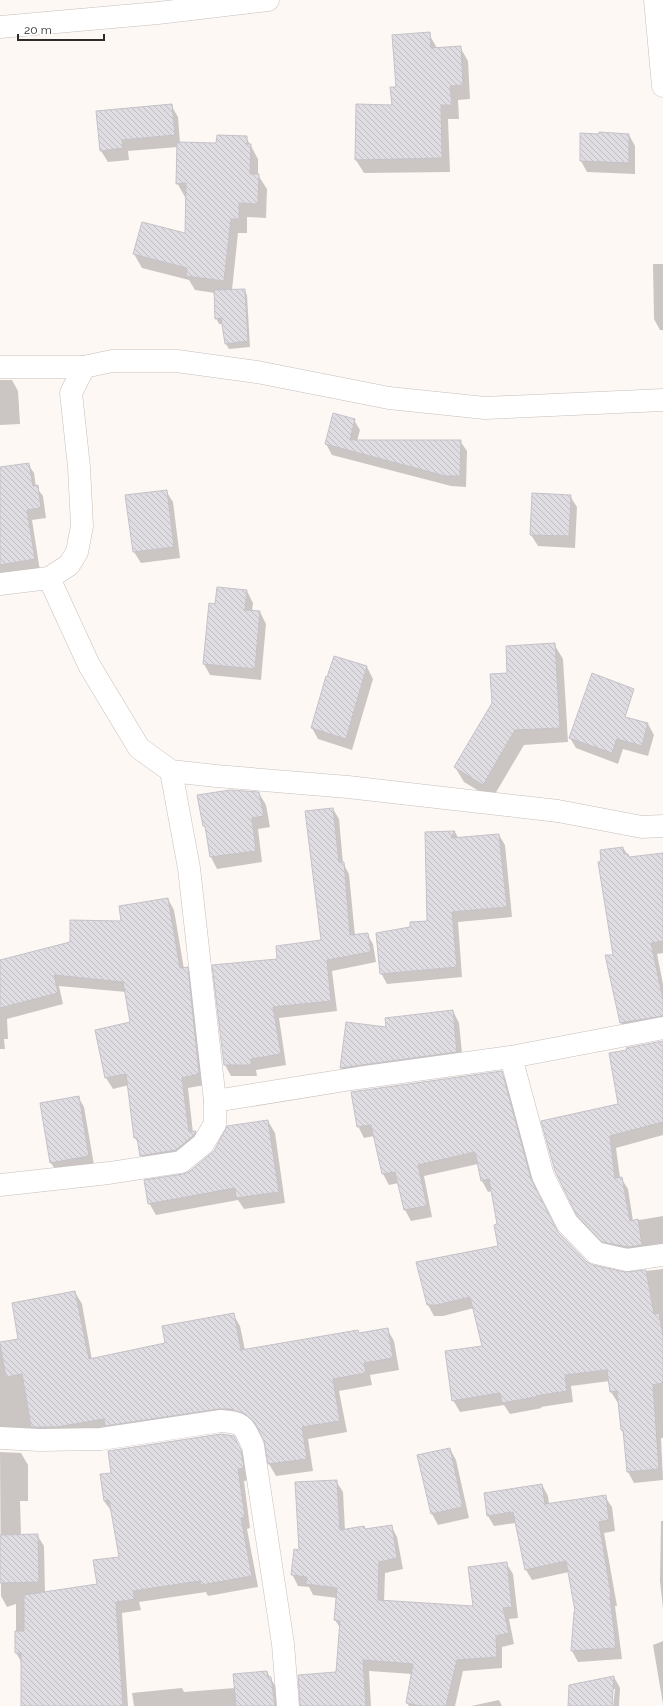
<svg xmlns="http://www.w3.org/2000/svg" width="663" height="1706" font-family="Raleway,sans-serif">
<defs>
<pattern id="building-back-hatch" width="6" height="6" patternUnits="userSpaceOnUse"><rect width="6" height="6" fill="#dfdce2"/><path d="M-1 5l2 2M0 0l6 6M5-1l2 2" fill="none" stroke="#c0bdc2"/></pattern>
</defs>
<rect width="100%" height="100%" fill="#fef8f5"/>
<g fill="#0003">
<polygon points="429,34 437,48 460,47 468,61 470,99 458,100 459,119 448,119 450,172 364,173 356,160 393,106 397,88"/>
<polygon points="171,105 178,117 180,143 217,144 246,137 258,159 258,175 267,189 266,218 247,217 247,233 238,233 232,290 244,290 247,295 250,347 229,349 226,344 223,324 219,324 216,318 215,293 195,290 189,280 142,268 134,254 186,234 187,197 185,197 177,183 178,147 128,151 129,160 108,162 101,151"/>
<polygon points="629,135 635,146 635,174 587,172 581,161"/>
<polygon points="653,264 663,264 663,330 660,330 654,319"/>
<polygon points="0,380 12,380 18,391 20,424 0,425"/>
<polygon points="354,420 360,430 357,441 460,441 467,451 466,487 451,486 332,455 326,444"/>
<polygon points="28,464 34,473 36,487 43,496 46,518 32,520 40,571 0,578 0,468"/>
<polygon points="166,491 173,502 180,558 141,563 134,552"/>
<polygon points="570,496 577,507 575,548 538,546 531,535"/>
<polygon points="247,591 253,603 252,611 260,612 266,624 261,680 210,675 204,664 216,605"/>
<polygon points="554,644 563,659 568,742 524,745 492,799 464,782 455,767 493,703 508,674"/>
<polygon points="334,658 367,667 373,679 352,750 318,739 312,728"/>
<polygon points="648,724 654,735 648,756 623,749 618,764 576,748 570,738"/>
<polygon points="259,793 266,805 270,827 258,829 262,862 217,869 211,857 207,832 204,826"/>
<polygon points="333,809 339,819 343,863 349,874 355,936 367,934 373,944 376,962 332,971 337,1011 279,1018 286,1065 256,1070 257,1076 231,1076 225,1065 278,960 322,941"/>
<polygon points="455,832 459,839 499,835 505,845 512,917 458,922 462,977 387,984 381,973 411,927 428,922 426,833"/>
<polygon points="623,848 630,858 663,854 663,953 657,954 663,984 663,1027 628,1034 621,1023 606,956 614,955"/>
<polygon points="168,899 174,910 184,969 187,968 193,979 205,1085 188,1088 193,1133 196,1132 202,1143 147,1166 141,1155 139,1144 135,1138 129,1085 113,1089 106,1078 96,1031 131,1023 126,992 59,986 63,1004 7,1019 8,1039 4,1039 5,1049 0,1049 0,961 71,942 122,922"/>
<polygon points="453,1011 459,1023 463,1063 347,1079 341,1068 387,1029"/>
<polygon points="663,1042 663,1135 616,1148 620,1178 621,1178 628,1189 633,1221 663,1216 663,1254 610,1253 585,1227 578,1215 619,1105"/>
<polygon points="501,1072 508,1083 537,1192 559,1234 586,1262 593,1266 628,1273 663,1269 663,1438 661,1438 663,1480 634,1483 628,1472 625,1435 621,1430 619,1403 618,1403 611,1392 610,1381 571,1386 573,1402 541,1407 542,1408 510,1414 504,1405 460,1412 453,1400 483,1347 474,1308 443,1316 434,1316 428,1305 499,1247 498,1225 492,1191 488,1192 482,1181 478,1164 424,1176 432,1217 411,1221 405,1210 399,1183 389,1185 383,1174 374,1136 364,1138 358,1126"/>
<polygon points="78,1097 84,1107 94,1165 57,1172 51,1163"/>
<polygon points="268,1121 275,1133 285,1203 244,1209 238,1200 156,1215 149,1203 183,1175"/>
<polygon points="75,1292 82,1304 92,1360 166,1343 233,1314 240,1326 245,1350 387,1329 394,1341 399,1370 370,1375 372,1385 339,1391 347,1432 308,1439 313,1471 276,1476 269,1464 265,1441 262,1434 253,1426 0,1440 0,1343 19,1339"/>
<polygon points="240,1448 247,1462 250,1480 244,1481 250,1528 247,1529 258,1587 208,1596 206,1592 139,1602 141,1610 122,1613 128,1706 26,1706 22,1663 16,1653 16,1604 7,1607 1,1596 0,1452 21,1453 28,1465 28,1501 20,1501 21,1535 37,1535 44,1546 45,1593 98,1585 120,1558 112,1512 104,1501 112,1473"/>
<polygon points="450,1449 456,1460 469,1518 438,1525 432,1514 418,1456"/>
<polygon points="336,1481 343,1492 345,1530 364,1527 365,1530 391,1526 397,1537 403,1569 385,1573 384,1602 474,1607 506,1563 513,1574 518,1618 509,1619 514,1644 502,1647 502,1668 463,1671 455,1706 409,1706 407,1703 412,1674 369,1671 371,1706 301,1706 337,1673 341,1629 335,1620 337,1598 313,1595 309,1587 298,1586 292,1574 301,1552"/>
<polygon points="542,1485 548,1496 549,1504 605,1497 612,1507 615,1531 604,1533 617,1606 615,1606 622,1659 578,1662 572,1651 575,1613 576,1612 569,1572 532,1580 526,1570 516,1523 494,1526 488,1516"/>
<polygon points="661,1521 663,1521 663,1609 660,1581"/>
<polygon points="663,1641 663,1704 653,1645"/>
<polygon points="267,1672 277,1689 279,1706 134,1706 132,1693 182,1688 184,1692 235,1688"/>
<polygon points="614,1677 620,1688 619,1706 613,1706 615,1689 613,1689 611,1706 569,1706"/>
<polygon points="499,1700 502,1706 471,1706"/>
</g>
<g fill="url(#building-back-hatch)" stroke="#c5c2c8">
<polygon points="430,32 431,48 461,46 463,85 450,86 452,105 441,105 442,158 355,160 356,104 392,105 390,87 396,87 392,35"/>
<polygon points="172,104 175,135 122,140 123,148 100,151 96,111"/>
<polygon points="599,132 629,134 629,163 580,161 580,133 599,134"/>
<polygon points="217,135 247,136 247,144 251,144 250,174 259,174 258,204 239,203 239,219 231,219 224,281 186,276 187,268 133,254 142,222 185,233 186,183 176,184 177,142 216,143"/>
<polygon points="245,289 248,341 225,344 221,318 215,319 214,290"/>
<polygon points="333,413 355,419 350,440 461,440 460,476 445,476 325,444"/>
<polygon points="29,463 33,486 38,485 41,508 27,510 35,559 0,565 0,467"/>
<polygon points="167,490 174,547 133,552 125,495"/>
<polygon points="532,493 571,495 569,536 530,535"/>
<polygon points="217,587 247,590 245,610 260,611 255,669 203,664 209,603 215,604"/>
<polygon points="555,643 560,728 515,730 483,785 454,767 492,703 490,674 507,673 506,646"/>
<polygon points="334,656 367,666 346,739 311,728 326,676 327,677"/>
<polygon points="592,673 634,689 625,717 648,723 642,746 617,739 612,753 569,738"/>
<polygon points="230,790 259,792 264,816 252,818 256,851 210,857 205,826 203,826 197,795"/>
<polygon points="333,808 339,862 344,862 350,935 368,933 371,952 327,960 331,1001 273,1007 281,1054 251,1059 251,1065 224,1065 212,965 277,959 276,946 321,940 305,811"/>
<polygon points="455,831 451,838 499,834 507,907 452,912 457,967 380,974 376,933 410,927 410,922 427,921 425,832"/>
<polygon points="623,847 624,854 628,854 629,857 663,853 663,941 651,943 663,999 663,1016 620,1023 605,955 613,955 598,862 601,861 600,850"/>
<polygon points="168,898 180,968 188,967 199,1074 182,1078 189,1132 196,1131 193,1136 176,1150 140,1156 137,1138 134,1138 126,1074 105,1078 95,1030 130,1022 123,982 54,975 58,993 0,1008 0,960 70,942 70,920 121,921 119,906"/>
<polygon points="453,1010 457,1052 340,1068 346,1022 386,1027 385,1018"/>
<polygon points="663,1041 663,1122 610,1136 615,1178 622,1177 630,1221 638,1219 642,1245 628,1247 602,1242 577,1216 555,1171 541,1121 618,1104 609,1053 627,1050 626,1048"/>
<polygon points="502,1071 531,1179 558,1232 587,1262 593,1265 625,1272 646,1270 654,1314 659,1313 663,1336 663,1383 653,1385 659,1469 627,1472 623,1430 621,1430 617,1391 610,1392 607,1370 565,1375 567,1391 536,1396 536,1397 502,1403 500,1393 452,1401 445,1351 482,1346 470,1297 437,1305 427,1305 416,1262 498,1246 494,1225 497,1224 489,1179 481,1181 475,1152 418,1165 427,1206 404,1210 395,1172 382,1174 371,1125 357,1127 351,1092"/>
<polygon points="79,1096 89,1156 50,1163 40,1103"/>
<polygon points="268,1120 279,1192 236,1198 235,1188 148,1204 144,1180 183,1174 189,1172 214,1151 227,1126"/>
<polygon points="75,1291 89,1359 165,1343 162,1326 234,1313 241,1350 358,1330 359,1333 388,1328 393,1358 364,1363 366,1373 333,1379 340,1421 302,1427 307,1459 268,1464 264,1441 255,1423 245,1414 230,1409 219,1409 105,1426 104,1419 57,1427 31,1427 22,1374 6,1377 0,1344 0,1342 18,1339 12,1303"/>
<polygon points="221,1434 234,1436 241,1450 244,1468 238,1469 245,1517 241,1518 252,1576 201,1585 200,1581 133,1591 135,1599 116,1602 123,1706 21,1706 21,1653 15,1653 15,1631 24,1631 24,1595 97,1584 93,1560 119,1557 109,1500 104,1501 100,1474 111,1473 108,1451"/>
<polygon points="450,1448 463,1507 431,1514 417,1455"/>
<polygon points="337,1480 340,1530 364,1526 365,1529 392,1525 397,1558 379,1562 378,1600 473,1606 468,1567 507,1562 512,1607 503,1608 509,1633 496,1636 497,1657 457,1660 446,1706 421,1706 406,1703 413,1664 363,1660 366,1706 300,1706 298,1675 336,1672 340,1621 334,1620 337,1588 306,1584 307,1577 291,1575 294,1549 299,1550 295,1482"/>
<polygon points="542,1484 545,1504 606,1495 609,1520 599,1522 611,1595 610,1596 616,1648 571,1651 574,1612 575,1611 566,1561 525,1570 513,1512 487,1516 484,1493"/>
<polygon points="38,1534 39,1582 0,1583 0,1535"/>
<polygon points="267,1671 268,1677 271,1677 275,1706 236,1706 233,1674"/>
<polygon points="614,1676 612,1706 568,1706 569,1685"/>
</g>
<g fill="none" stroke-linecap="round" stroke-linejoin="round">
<defs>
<g id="street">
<polyline points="655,0 663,86"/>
<polyline points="0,27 158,13 268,0"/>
<polyline points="0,367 84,367"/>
<polyline points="49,578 89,665 139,748 171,771 216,776 348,787 558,811 642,827 663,826"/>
<polyline points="0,584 49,578 69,565 77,552 82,526 79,467 71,393 84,367 112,361 177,361 257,372 389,398 485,408 663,400"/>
<polyline points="511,1057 543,1176 567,1223 596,1253 627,1260 663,1255"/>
<polyline points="215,1101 358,1078 511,1057 663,1028"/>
<polyline points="0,1185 109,1173 181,1162 203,1144 215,1124 215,1101 189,868 171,771"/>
<path d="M0,1438L40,1440L101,1439L221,1421C244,1423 243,1425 253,1446L283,1644L288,1706"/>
</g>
</defs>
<use href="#street" stroke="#c5bfbc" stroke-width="23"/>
<use href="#street" stroke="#fff" stroke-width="22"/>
</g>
<path d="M18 34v6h86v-6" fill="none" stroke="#2e2c2b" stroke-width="2"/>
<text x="24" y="34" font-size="12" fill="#2e2c2b" stroke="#ffffff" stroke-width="3" paint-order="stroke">20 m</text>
</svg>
